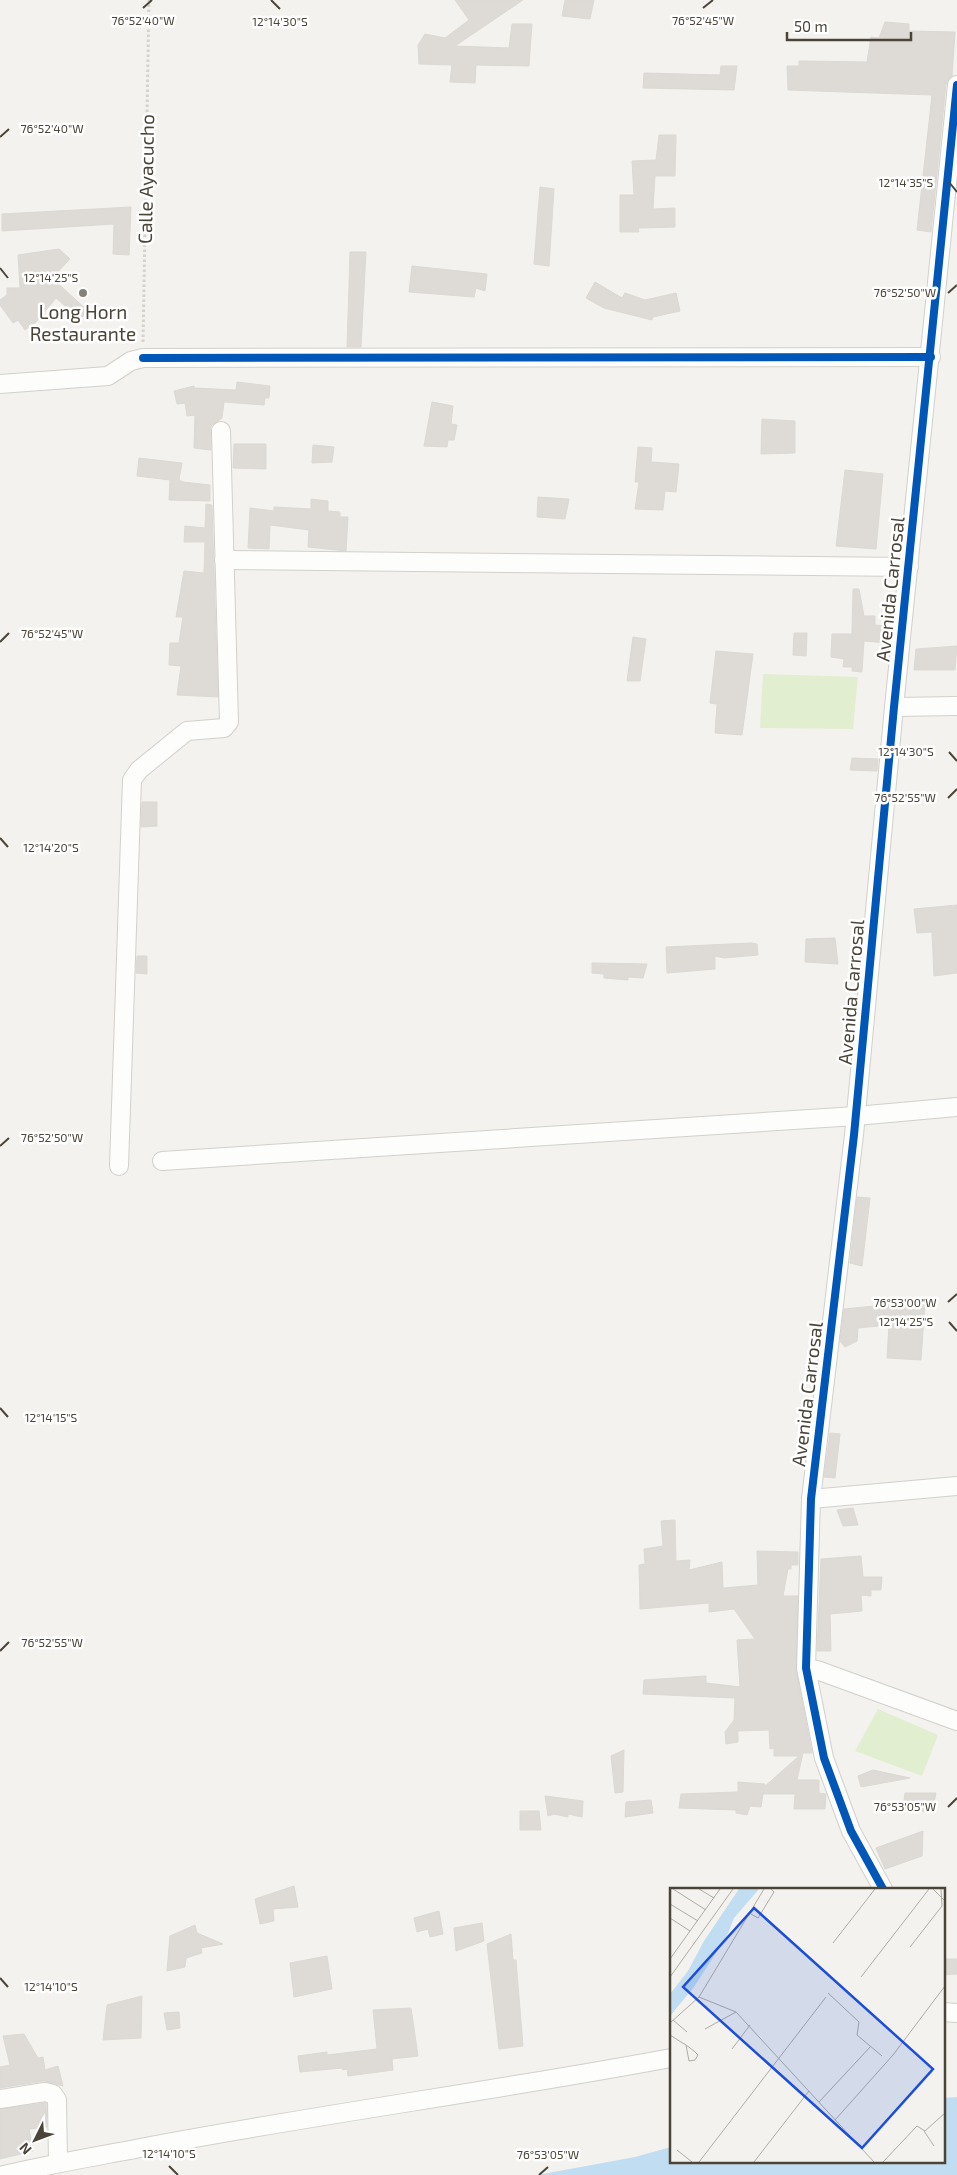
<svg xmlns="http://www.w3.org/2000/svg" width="957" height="2175" font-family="'Exo 2',sans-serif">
<rect width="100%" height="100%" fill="#f4f2ee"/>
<g fill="#e1eecf">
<polygon points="763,674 858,677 853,729 760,728"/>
<polygon points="878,1709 938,1735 922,1776 855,1751"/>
</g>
<polygon fill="#c0ddf1" points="957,2097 957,2175 537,2175 635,2157 671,2147 671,2161 943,2161 943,2098"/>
<g fill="#dedbd6" stroke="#dcd9d4">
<polygon points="455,0 523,0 455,46 509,48 512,24 532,24 529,66 476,65 475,83 450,82 452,65 419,64 418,45 425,34 445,38 469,20"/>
<polygon points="565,0 594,0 590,19 562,16"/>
<polygon points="885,22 909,24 909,31 955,32 952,76 946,84 931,232 917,230 932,95 788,90 787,66 799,66 799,61 867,62 871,37 879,38"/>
<polygon points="721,66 737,66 734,90 643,88 644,73 720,75"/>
<polygon points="659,135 676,135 675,176 655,176 653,209 675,208 675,227 638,228 639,232 620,232 620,195 634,195 632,161 656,160"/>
<polygon points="540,187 554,189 549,266 534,264"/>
<polygon points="131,207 129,255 113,254 114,224 2,231 2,214"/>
<polygon points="59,249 70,259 52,278 88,311 80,319 56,298 36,322 25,330 18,320 13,323 0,305 0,300 7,295 7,288 20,288 18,255"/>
<polygon points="350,252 366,252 361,347 347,347"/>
<polygon points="412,266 487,274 485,291 476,288 474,297 409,292"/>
<polygon points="595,282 622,298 625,293 645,300 676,293 680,311 653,317 652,320 604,308 586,298"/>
<polygon points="237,382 270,386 269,398 265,398 264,405 224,402 222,418 211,426 211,450 194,448 195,415 187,416 185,403 177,404 174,391 194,386 194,388 236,390"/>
<polygon points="432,402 453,406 451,424 457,425 454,440 448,440 447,447 424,446"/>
<polygon points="762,419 795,421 795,453 761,454"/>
<polygon points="234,444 266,444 266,469 233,468"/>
<polygon points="313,445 334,447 332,462 312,463"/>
<polygon points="638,447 652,448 651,462 679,464 676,492 665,491 663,510 635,509 639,482 635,482"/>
<polygon points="139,458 182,463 179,480 183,482 210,485 210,501 169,500 170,480 137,476"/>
<polygon points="845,470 883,474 876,549 836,546"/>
<polygon points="538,497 569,499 565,519 537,517"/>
<polygon points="311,499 328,501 328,511 340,512 340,517 348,517 346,551 308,547 309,530 270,525 269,549 248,548 250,508 274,511 274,507 311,509"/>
<polygon points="206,504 212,505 218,697 177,695 181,666 169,665 170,643 179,643 183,617 176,617 184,571 204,573 205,542 184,542 185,526 205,528"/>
<polygon points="853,589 859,589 864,616 875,616 875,625 889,626 887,643 864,641 862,672 852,671 852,667 843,667 844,659 831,657 832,634 852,634"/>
<polygon points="794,633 807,633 806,656 793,655"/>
<polygon points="633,637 646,639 640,681 627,681"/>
<polygon points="957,646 955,670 914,670 916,649"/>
<polygon points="716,651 753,654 742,735 715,733 717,704 710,703"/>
<polygon points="852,758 878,759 877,771 850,770"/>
<polygon points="142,802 157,802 157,826 141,827"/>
<polygon points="957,905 957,973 934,976 932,932 917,933 914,909"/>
<polygon points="835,938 838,964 805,962 806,939"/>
<polygon points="751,943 757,944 758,955 724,958 715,956 715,969 667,973 666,947"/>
<polygon points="137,956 147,956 147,974 136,973"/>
<polygon points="592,963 647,964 643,978 628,977 628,980 604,978 604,974 592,973"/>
<polygon points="857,1197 870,1198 862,1266 850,1263"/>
<polygon points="925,1301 921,1360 887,1358 889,1325 858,1328 857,1341 845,1347 840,1341 844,1309"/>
<polygon points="830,1433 840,1434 835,1478 824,1477"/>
<polygon points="853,1508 858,1525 843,1526 837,1510"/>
<polygon points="675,1520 676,1561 690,1560 689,1570 722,1562 723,1588 758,1585 757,1551 798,1552 798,1565 791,1565 791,1569 788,1569 783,1596 798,1596 796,1670 812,1753 803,1753 797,1780 819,1780 819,1793 826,1794 825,1809 794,1809 795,1794 763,1794 761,1807 750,1806 747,1815 736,1813 736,1810 679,1808 681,1794 738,1792 738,1782 765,1784 764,1787 799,1756 774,1756 774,1748 770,1749 769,1730 738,1731 738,1742 726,1744 725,1732 734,1720 735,1698 643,1694 644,1680 706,1676 706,1683 740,1687 737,1640 755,1639 734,1609 709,1612 709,1603 640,1609 639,1565 645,1564 644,1549 663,1546 661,1521"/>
<polygon points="861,1556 863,1577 882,1577 881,1590 871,1590 871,1596 861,1595 862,1611 830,1614 831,1651 817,1651 821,1559"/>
<polygon points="624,1750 623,1792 615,1793 611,1756"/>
<polygon points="873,1770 910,1778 861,1787 858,1776"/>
<polygon points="905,1793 936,1793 932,1812 903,1810"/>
<polygon points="545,1796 583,1801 582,1817 568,1814 568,1817 554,1814 548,1816"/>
<polygon points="651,1800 653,1813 625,1817 626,1802"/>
<polygon points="520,1811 539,1811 541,1830 520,1830"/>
<polygon points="923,1831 922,1856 885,1869 876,1848"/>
<polygon points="294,1886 298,1907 273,1909 274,1921 260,1924 255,1899"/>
<polygon points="439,1911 443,1934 430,1937 428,1929 417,1932 414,1918"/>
<polygon points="482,1923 484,1941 456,1951 454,1928"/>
<polygon points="195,1925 197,1933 223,1944 201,1948 202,1953 186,1958 185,1967 167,1971 170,1936"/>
<polygon points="511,1934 513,1960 516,1960 523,2046 499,2049 487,1944"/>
<polygon points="327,1956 332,1989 294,1997 290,1963"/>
<polygon points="943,1959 957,1959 957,1974 943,1975"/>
<polygon points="142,1996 141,2038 103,2040 107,2005"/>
<polygon points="411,2008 418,2056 392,2059 393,2070 348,2076 347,2069 343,2070 342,2068 300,2072 298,2056 327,2052 327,2055 377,2049 373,2010"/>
<polygon points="179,2012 180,2028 167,2030 164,2013"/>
<polygon points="24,2034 38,2058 43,2057 45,2070 58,2066 63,2086 44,2081 0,2088 0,2067 10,2065 3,2036"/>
<polygon points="46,2103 47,2127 29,2129 33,2151 0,2159 0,2109"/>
</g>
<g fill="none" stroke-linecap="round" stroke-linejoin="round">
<defs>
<g id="minor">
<polyline points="0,384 108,376 131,361 143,358 931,357"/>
<polyline points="224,560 909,567"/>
<polyline points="894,707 957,706"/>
<polyline points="162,1161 856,1116 957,1107"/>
<polyline points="119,1166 132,780 139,770 187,731 224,728 229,722 221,431"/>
<polyline points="811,1499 957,1486"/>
<polyline points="806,1668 817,1670 957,1721"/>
<polyline points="883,1889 851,1831 824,1758 806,1668 811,1499 854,1135 894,707 957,85"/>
<polyline points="943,2012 957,2013"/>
<polyline points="0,2099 45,2092 53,2094 57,2100 58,2162"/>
<path d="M4,2175C54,2163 105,2155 156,2145C327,2113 500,2090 671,2058"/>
</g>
</defs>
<use href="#minor" stroke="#d2d0cb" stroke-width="20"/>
<polyline stroke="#d3d2cc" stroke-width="3" stroke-dasharray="2.5 2.5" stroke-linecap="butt" points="143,342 149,0"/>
<use href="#minor" stroke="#fdfdfc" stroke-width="18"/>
<defs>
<g id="cycleway">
<polyline points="143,358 931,357"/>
<polyline points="883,1889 851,1831 824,1758 806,1668 811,1499 854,1135 894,707 957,85"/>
</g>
</defs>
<use href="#cycleway" stroke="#fff" stroke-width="11"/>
<use href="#cycleway" stroke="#0057b8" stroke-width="8"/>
</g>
<path fill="none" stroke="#4b4439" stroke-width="2" d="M271,0L280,9M143,8L152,0M703,8L713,0M0,137L9,129M949,182L957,192M0,268L8,278M948,293L957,285M0,642L9,633M949,752L957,761M948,798L957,789M0,838L8,847M0,1146L9,1138M948,1302L957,1294M949,1322L957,1331M0,1408L8,1417M0,1651L9,1642M948,1807L957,1798M0,1978L8,1987M169,2166L178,2175M539,2175L548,2167"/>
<circle fill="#868178" stroke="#fff" stroke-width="2" cx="83" cy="293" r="5"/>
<g text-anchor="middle" stroke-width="5" stroke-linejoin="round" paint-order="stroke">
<g font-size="19" fill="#4b4439" stroke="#fff">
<text transform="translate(146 179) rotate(-89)" y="7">Calle Ayacucho</text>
<text transform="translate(890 589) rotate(-84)" y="7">Avenida Carrosal</text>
<text transform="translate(851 992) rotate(-85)" y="7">Avenida Carrosal</text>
<text transform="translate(807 1394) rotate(-83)" y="7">Avenida Carrosal</text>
</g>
<g font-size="19" fill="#4b4439" stroke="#fff">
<text x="83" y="319">Long Horn<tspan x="83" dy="22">Restaurante</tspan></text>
</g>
</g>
<g transform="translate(670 1888)">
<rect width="275" height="275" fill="#f4f2ee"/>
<path d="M69,1H89L64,30L57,48L24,99L0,128V106L18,83L34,53Z" fill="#c0ddf1"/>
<path fill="none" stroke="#b0aca6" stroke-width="1" d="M3,1L36,22M29,1L44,10M263,1L275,13M0,16L28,33M81,26L88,30L104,4L101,1M0,30L20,43M163,55L205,1M240,59L272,18L271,1M0,71L50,1M0,89L63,1M191,89L259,1M158,105L189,134L187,147L212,168M29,109L66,124L204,274M3,132L17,144M0,135L29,109L94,1M35,141L66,124M0,147L11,154L16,157L24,163L28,167L25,172L19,173L16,157M62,161L80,137M149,214L201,158M165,232L223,167L275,98M254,243L264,258M7,262L22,274M29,274L156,109M84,274L139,203M213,274L247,238L255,243L275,225"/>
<path fill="#1d4ed8" fill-opacity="0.15" stroke="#1d4ed8" stroke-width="2.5" d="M84,20L263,181L192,260L13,99Z"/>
<rect width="275" height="275" fill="none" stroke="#4b4439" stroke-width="2.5"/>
</g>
<g font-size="12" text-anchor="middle" fill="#4b4439" stroke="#fff" stroke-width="5" stroke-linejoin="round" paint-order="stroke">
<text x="143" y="25">76°52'40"W</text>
<text x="703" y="25">76°52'45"W</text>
<text x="280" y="26">12°14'30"S</text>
<text x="52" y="133">76°52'40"W</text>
<text x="906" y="187">12°14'35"S</text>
<text x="51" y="282">12°14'25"S</text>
<text x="905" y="297">76°52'50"W</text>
<text x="52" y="638">76°52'45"W</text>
<text x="906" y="756">12°14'30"S</text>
<text x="905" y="802">76°52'55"W</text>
<text x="51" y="852">12°14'20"S</text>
<text x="52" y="1142">76°52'50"W</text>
<text x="905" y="1307">76°53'00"W</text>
<text x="906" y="1326">12°14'25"S</text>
<text x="51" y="1422">12°14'15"S</text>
<text x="52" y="1647">76°52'55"W</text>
<text x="905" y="1811">76°53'05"W</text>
<text x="51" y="1991">12°14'10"S</text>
<text x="169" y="2158">12°14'10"S</text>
<text x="548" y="2159">76°53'05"W</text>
</g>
<g transform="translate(35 2140) rotate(228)" stroke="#ffffff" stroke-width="4" paint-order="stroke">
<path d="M0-4L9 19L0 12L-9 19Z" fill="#4b4439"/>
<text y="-8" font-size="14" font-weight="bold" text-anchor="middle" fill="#4b4439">N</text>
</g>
<path d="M787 32v8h124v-8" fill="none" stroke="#4b4439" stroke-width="2.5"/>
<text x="794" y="32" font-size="15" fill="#4b4439" stroke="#ffffff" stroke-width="4" paint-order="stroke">50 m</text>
</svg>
